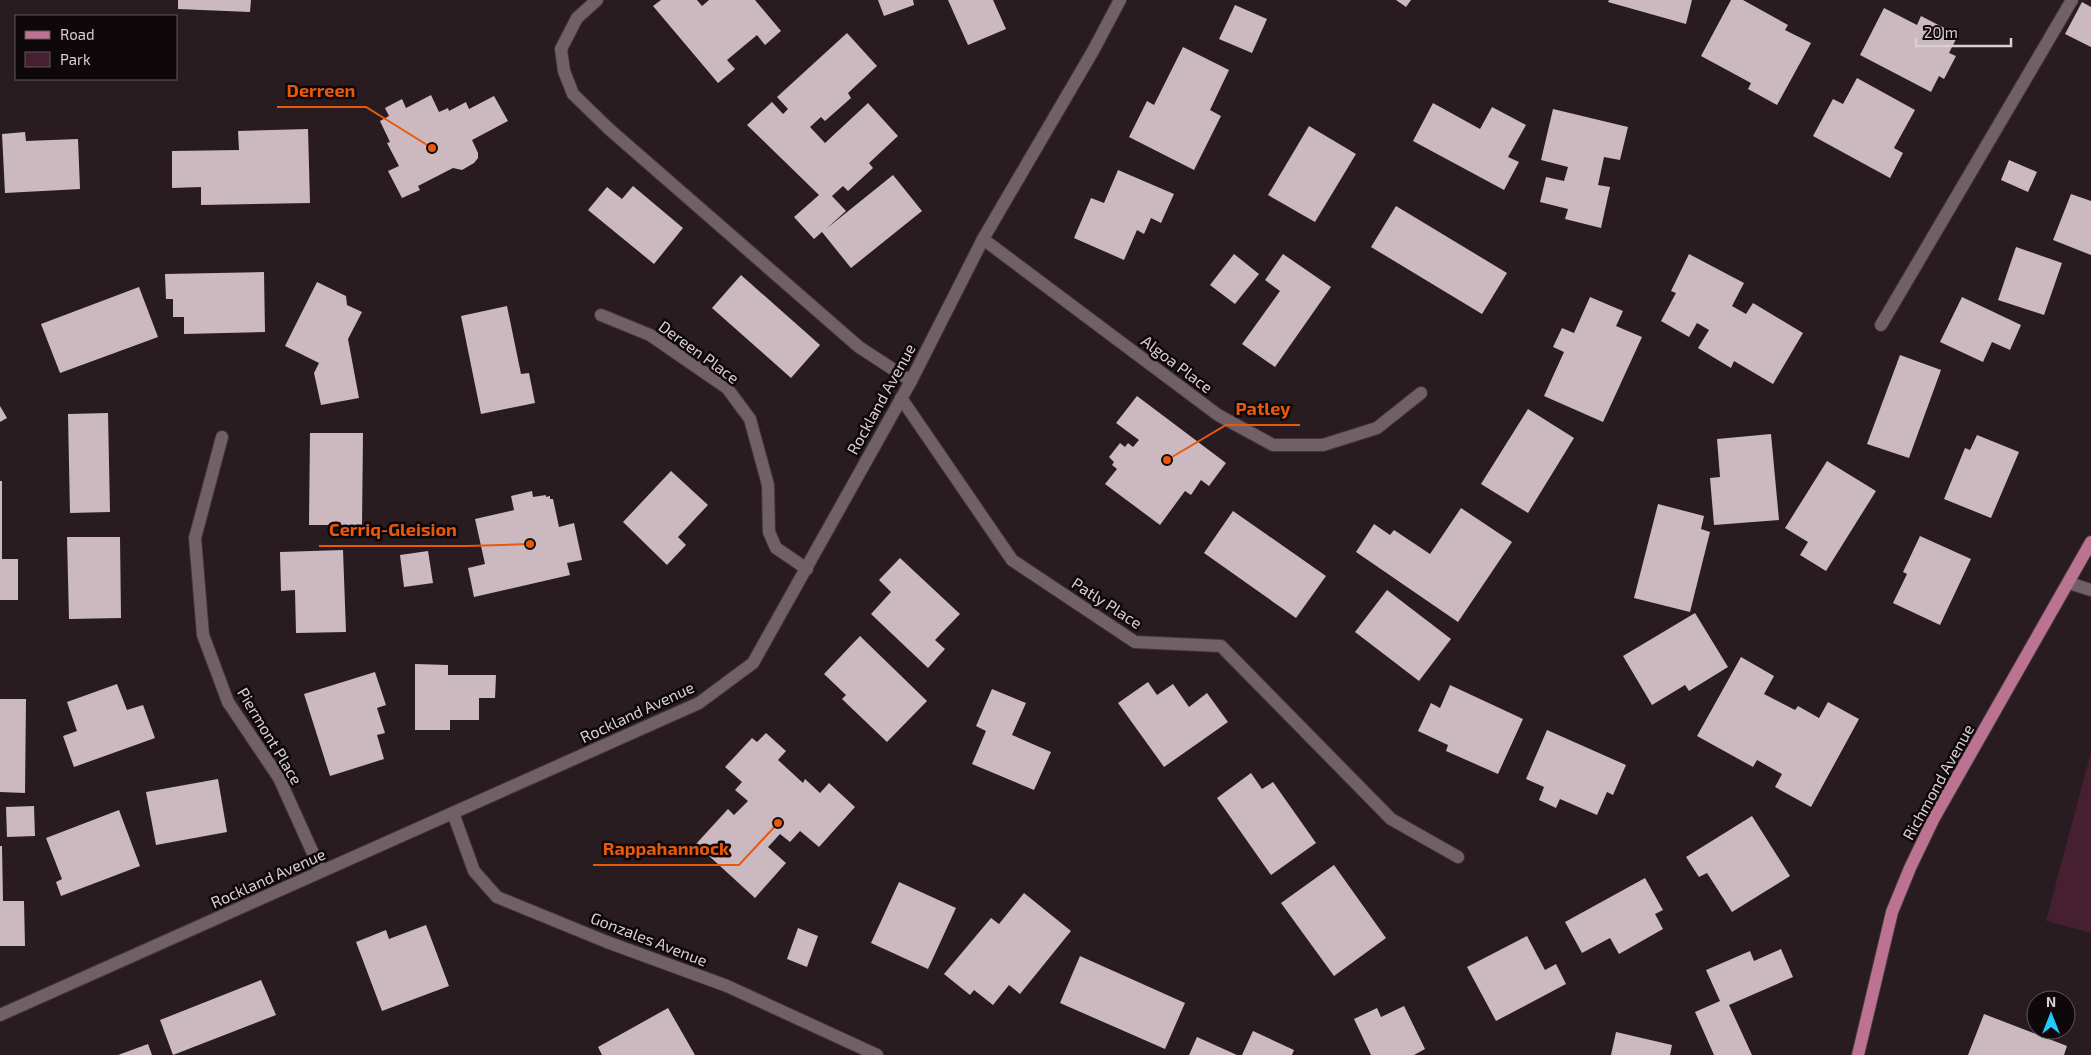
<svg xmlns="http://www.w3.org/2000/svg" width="2091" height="1055" font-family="'Exo 2',sans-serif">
<rect width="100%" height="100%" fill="#291c21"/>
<polygon fill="#461f30" points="2091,752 2091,933 2046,921"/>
<g fill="#ccb9c0">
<polygon points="178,0 251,0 250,12 178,9"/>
<polygon points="661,0 697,0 702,6 709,0 755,0 781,31 765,45 757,35 727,60 735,69 718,83 653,6"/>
<polygon points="878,0 913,0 914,5 884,16"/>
<polygon points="948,0 993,0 1006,29 968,45"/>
<polygon points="1396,0 1411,0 1406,7"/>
<polygon points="1609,0 1692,0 1686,24 1608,2"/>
<polygon points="1731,0 1743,0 1788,25 1785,30 1811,43 1777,105 1748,89 1751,83 1701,56"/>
<polygon points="2082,2 2091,7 2091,47 2065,34"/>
<polygon points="1235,5 1267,19 1252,53 1219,39"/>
<polygon points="1884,8 1917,25 1921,16 1958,35 1949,53 1956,56 1944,79 1939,76 1931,92 1860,55"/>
<polygon points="847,33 877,66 848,93 851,98 825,121 821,117 810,127 825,143 868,103 898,136 869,163 873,168 848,191 843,186 832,196 846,211 826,229 893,175 922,211 851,268 822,232 814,239 794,217 819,195 747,125 772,102 783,114 788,109 777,97"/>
<polygon points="1183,47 1229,70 1210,110 1221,116 1194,170 1129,137 1147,101 1154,105"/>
<polygon points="1857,78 1915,110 1894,148 1903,153 1890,178 1813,136 1833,99 1843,104"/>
<polygon points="431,95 439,112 448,108 449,111 466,102 469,109 494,96 508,121 472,140 478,153 478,158 474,163 462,170 453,168 418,186 420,190 402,198 388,171 399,166 387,143 390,142 380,121 389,116 385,108 402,99 406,108"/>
<polygon points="1433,103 1480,129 1492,107 1526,125 1508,157 1519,162 1504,190 1413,141"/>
<polygon points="1553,109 1628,127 1620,160 1604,157 1598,185 1610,187 1601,228 1565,219 1568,209 1540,202 1546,177 1564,181 1568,167 1541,160"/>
<polygon points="1309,126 1356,154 1315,222 1268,195"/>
<polygon points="308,129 310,203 201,205 201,187 172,188 172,151 239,150 238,131"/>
<polygon points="25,132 26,141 78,139 80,189 5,193 2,134"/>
<polygon points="2009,160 2037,172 2028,192 2001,180"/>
<polygon points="1118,170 1174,194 1161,223 1151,218 1144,234 1137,230 1124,260 1074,238 1091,198 1104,203"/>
<polygon points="633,186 683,228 654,264 588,210 607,187 622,199"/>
<polygon points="2071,194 2091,201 2091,255 2053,240"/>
<polygon points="1396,206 1507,273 1482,314 1371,247"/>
<polygon points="2016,247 2062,263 2044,315 1998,300"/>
<polygon points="1234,254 1259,274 1235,304 1210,285"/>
<polygon points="1283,254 1331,287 1275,367 1242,344 1280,291 1265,280"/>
<polygon points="1689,254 1744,283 1732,306 1746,314 1753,303 1803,333 1773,384 1734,361 1731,368 1698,348 1709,330 1697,323 1689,337 1661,321 1676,293 1671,291"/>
<polygon points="264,272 265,332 184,334 184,317 173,317 173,299 166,299 165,274"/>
<polygon points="741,275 820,345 791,378 712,308"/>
<polygon points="317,282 346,296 347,305 362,312 348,339 359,398 321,405 314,373 319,363 285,346"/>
<polygon points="139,287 158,337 60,373 41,324"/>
<polygon points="1590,297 1623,311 1616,326 1642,337 1603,422 1544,396 1564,352 1553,347 1562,328 1574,333"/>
<polygon points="1962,297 2021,325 2010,350 1992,342 1983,362 1940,342"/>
<polygon points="507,306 521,374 529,373 535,403 481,414 461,316"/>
<polygon points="1900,355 1941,370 1909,458 1867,444"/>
<polygon points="1137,396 1226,463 1209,486 1201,480 1191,495 1185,491 1160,525 1105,484 1117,469 1112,465 1114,462 1109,457 1120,443 1125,447 1128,443 1133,447 1139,440 1116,423"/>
<polygon points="0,406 7,418 0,422"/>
<polygon points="1528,409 1574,438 1528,513 1481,484"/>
<polygon points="108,413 110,512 70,513 68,414"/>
<polygon points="310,433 363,433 362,525 309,525"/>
<polygon points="1771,434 1779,520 1714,525 1710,478 1720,477 1717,439"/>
<polygon points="1977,435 2019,452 1991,518 1944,499 1965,448 1970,450"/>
<polygon points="1827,461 1876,491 1826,571 1800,555 1808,542 1785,528"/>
<polygon points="671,471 708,505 678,537 686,545 667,565 623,522"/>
<polygon points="0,481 2,481 2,559 18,559 18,600 0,600"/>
<polygon points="532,491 533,497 546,495 546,497 550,496 550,499 553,499 559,527 574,523 582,560 567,563 570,575 474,597 468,568 485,564 475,519 514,510 511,496"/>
<polygon points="1658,504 1704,516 1701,529 1710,532 1690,612 1634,598"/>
<polygon points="1461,508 1512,542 1458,622 1356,552 1374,524 1390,535 1394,530 1430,554"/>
<polygon points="1233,511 1326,576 1296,618 1204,553"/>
<polygon points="1920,536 1971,559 1940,625 1893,603 1907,574 1903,572"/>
<polygon points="67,537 120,537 121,618 69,619"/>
<polygon points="343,550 346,632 296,633 295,590 281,591 280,552"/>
<polygon points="428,551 433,583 404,587 400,555"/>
<polygon points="900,558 960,614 935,640 945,649 928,668 871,614 891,592 879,580"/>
<polygon points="1387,590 1451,639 1419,681 1355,632"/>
<polygon points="1695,613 1728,667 1689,691 1685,685 1652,705 1623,656"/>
<polygon points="860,636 927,701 887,742 842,699 846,695 824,674"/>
<polygon points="1741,657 1774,676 1764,694 1795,710 1798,706 1819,718 1828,702 1859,719 1811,807 1775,787 1782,774 1757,760 1753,767 1697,736"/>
<polygon points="415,664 448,665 448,675 496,675 495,698 479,698 479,720 450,720 450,730 415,730"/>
<polygon points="375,672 386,705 377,708 385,733 377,735 384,759 330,776 304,694"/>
<polygon points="1148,682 1157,695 1173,684 1189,707 1207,693 1228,722 1164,767 1118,703"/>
<polygon points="117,684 127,710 143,705 155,738 74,767 63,736 77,731 67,702"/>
<polygon points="1450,685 1523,719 1498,774 1446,751 1448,745 1418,731 1431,703 1440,708"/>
<polygon points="992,689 1026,703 1012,735 1051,752 1034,790 972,764 986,731 976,726"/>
<polygon points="0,699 26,699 25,793 0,792"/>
<polygon points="1547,730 1626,765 1613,795 1607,792 1597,815 1560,799 1556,808 1539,800 1544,787 1526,779"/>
<polygon points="766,733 786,751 778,760 803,783 805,779 820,793 829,783 855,807 819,847 800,831 790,842 780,834 768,847 786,863 755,898 696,844 728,809 734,815 748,801 735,790 742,782 725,767 752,738 757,742"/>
<polygon points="1251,773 1262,789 1273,782 1316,843 1271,875 1217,798"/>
<polygon points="218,779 227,832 156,845 146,792"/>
<polygon points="34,806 35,836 7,837 6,807"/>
<polygon points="119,810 140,866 61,896 56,882 62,879 46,838"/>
<polygon points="1752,816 1790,876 1732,912 1707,873 1699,877 1686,857"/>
<polygon points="0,846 2,846 3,901 24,901 25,946 0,946"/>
<polygon points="1334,865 1386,938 1334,976 1281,903"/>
<polygon points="1645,878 1663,910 1655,914 1663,929 1619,954 1610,938 1582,953 1565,922"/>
<polygon points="899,882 956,908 928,969 871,943"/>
<polygon points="1024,893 1071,931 1020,994 1009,985 993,1005 974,990 970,995 944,974 991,918 999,924"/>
<polygon points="426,925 449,986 382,1011 356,942 386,930 389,939"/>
<polygon points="798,928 818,936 807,967 787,959"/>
<polygon points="1527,936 1545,970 1556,964 1566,984 1496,1021 1467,967"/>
<polygon points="1781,949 1793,977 1729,1005 1752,1055 1714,1055 1695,1012 1720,1001 1706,970 1750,951 1754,961"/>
<polygon points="1080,956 1185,1003 1165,1049 1060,1003"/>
<polygon points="261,980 276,1015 173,1055 160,1020"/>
<polygon points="1404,1006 1425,1049 1414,1055 1371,1055 1354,1019 1377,1008 1381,1017"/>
<polygon points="668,1008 695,1055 602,1055 598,1047"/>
<polygon points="1984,1014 2067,1046 2064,1055 1968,1055"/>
<polygon points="1253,1031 1294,1050 1292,1055 1242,1055"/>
<polygon points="1616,1032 1672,1045 1670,1055 1611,1055"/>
<polygon points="1197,1037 1237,1055 1189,1055"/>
<polygon points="148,1044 152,1055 118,1055"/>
</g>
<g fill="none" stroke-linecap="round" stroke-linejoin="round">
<defs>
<g id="minor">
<polyline points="597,0 577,18 561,49 564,71 573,94 609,129 859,347 911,381"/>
<polyline points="983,239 1218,415 1273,445 1323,445 1377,428 1421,393"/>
<polyline points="601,315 650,335 727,388 750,419 768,485 769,532 776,548 807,569"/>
<polyline points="1881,325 2072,0"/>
<polyline points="901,398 1012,560 1135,642 1221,646 1391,819 1458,857"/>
<polyline points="222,437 195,538 203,635 228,702 279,778 321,871"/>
<polyline points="2069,583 2091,590"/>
<polyline points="453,813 474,871 497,897 607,942 727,986 877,1055"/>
<polyline points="0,1015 699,703 753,663 911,381 983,239 1093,51 1120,0"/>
</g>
<polyline id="major" points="1858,1055 1892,912 1910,868 1934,818 2091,542"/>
</defs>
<use href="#minor" stroke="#42363b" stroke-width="14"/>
<use href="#major" stroke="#42363b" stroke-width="14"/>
<use href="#minor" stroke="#716067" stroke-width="12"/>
<use href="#major" stroke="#bc7392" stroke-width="12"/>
</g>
<g text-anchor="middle" stroke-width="5" stroke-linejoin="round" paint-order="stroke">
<g font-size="16" fill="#d9cfd2" stroke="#0e080a">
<text transform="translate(699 352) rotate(36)" y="6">Dereen Place</text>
<text transform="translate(1177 364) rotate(37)" y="6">Algoa Place</text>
<text transform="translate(881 399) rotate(-61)" y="6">Rockland Avenue</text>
<text transform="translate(1107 603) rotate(33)" y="6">Patly Place</text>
<text transform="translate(637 712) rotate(-25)" y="6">Rockland Avenue</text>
<text transform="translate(270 736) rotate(59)" y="6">Piermont Place</text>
<text transform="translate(1938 782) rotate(-61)" y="6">Richmond Avenue</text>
<text transform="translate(268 878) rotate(-24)" y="6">Rockland Avenue</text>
<text transform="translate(649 939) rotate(21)" y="6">Gonzales Avenue</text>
</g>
</g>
<path fill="none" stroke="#e8590c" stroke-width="2" d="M432 148L366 107H277M1167 460L1226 425H1300M530 544L467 546H319M778 823L739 865H593"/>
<g fill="#e8590c" stroke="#0e080a" stroke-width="2">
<circle cx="432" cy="148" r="5"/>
<circle cx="1167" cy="460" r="5"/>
<circle cx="530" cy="544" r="5"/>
<circle cx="778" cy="823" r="5"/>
</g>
<g font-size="18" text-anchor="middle" font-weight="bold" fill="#e8590c" stroke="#0e080a" stroke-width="5" stroke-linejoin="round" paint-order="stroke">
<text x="321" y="97">Derreen</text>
<text x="1263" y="415">Patley</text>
<text x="393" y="536">Cerriq-Gleision</text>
<text x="666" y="855">Rappahannock</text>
</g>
<rect x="15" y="15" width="162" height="65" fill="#0e080a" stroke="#5f585a"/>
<rect x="25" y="31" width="25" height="8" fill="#bc7392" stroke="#5f585a"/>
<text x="60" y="40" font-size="15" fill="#d9cfd2">Road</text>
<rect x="25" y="52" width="25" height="15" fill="#461f30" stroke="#5f585a"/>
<text x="60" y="65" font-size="15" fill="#d9cfd2">Park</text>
<g transform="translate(2051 1015)"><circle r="24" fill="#0e080a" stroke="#5f585a"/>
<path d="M0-4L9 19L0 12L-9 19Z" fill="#22c9fd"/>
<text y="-8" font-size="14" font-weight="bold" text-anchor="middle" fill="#d9cfd2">N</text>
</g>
<path d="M1916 38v8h95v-8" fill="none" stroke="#d9cfd2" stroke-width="2.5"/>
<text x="1924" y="38" font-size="15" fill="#d9cfd2" stroke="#0e080a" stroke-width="4" paint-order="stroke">20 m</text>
</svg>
